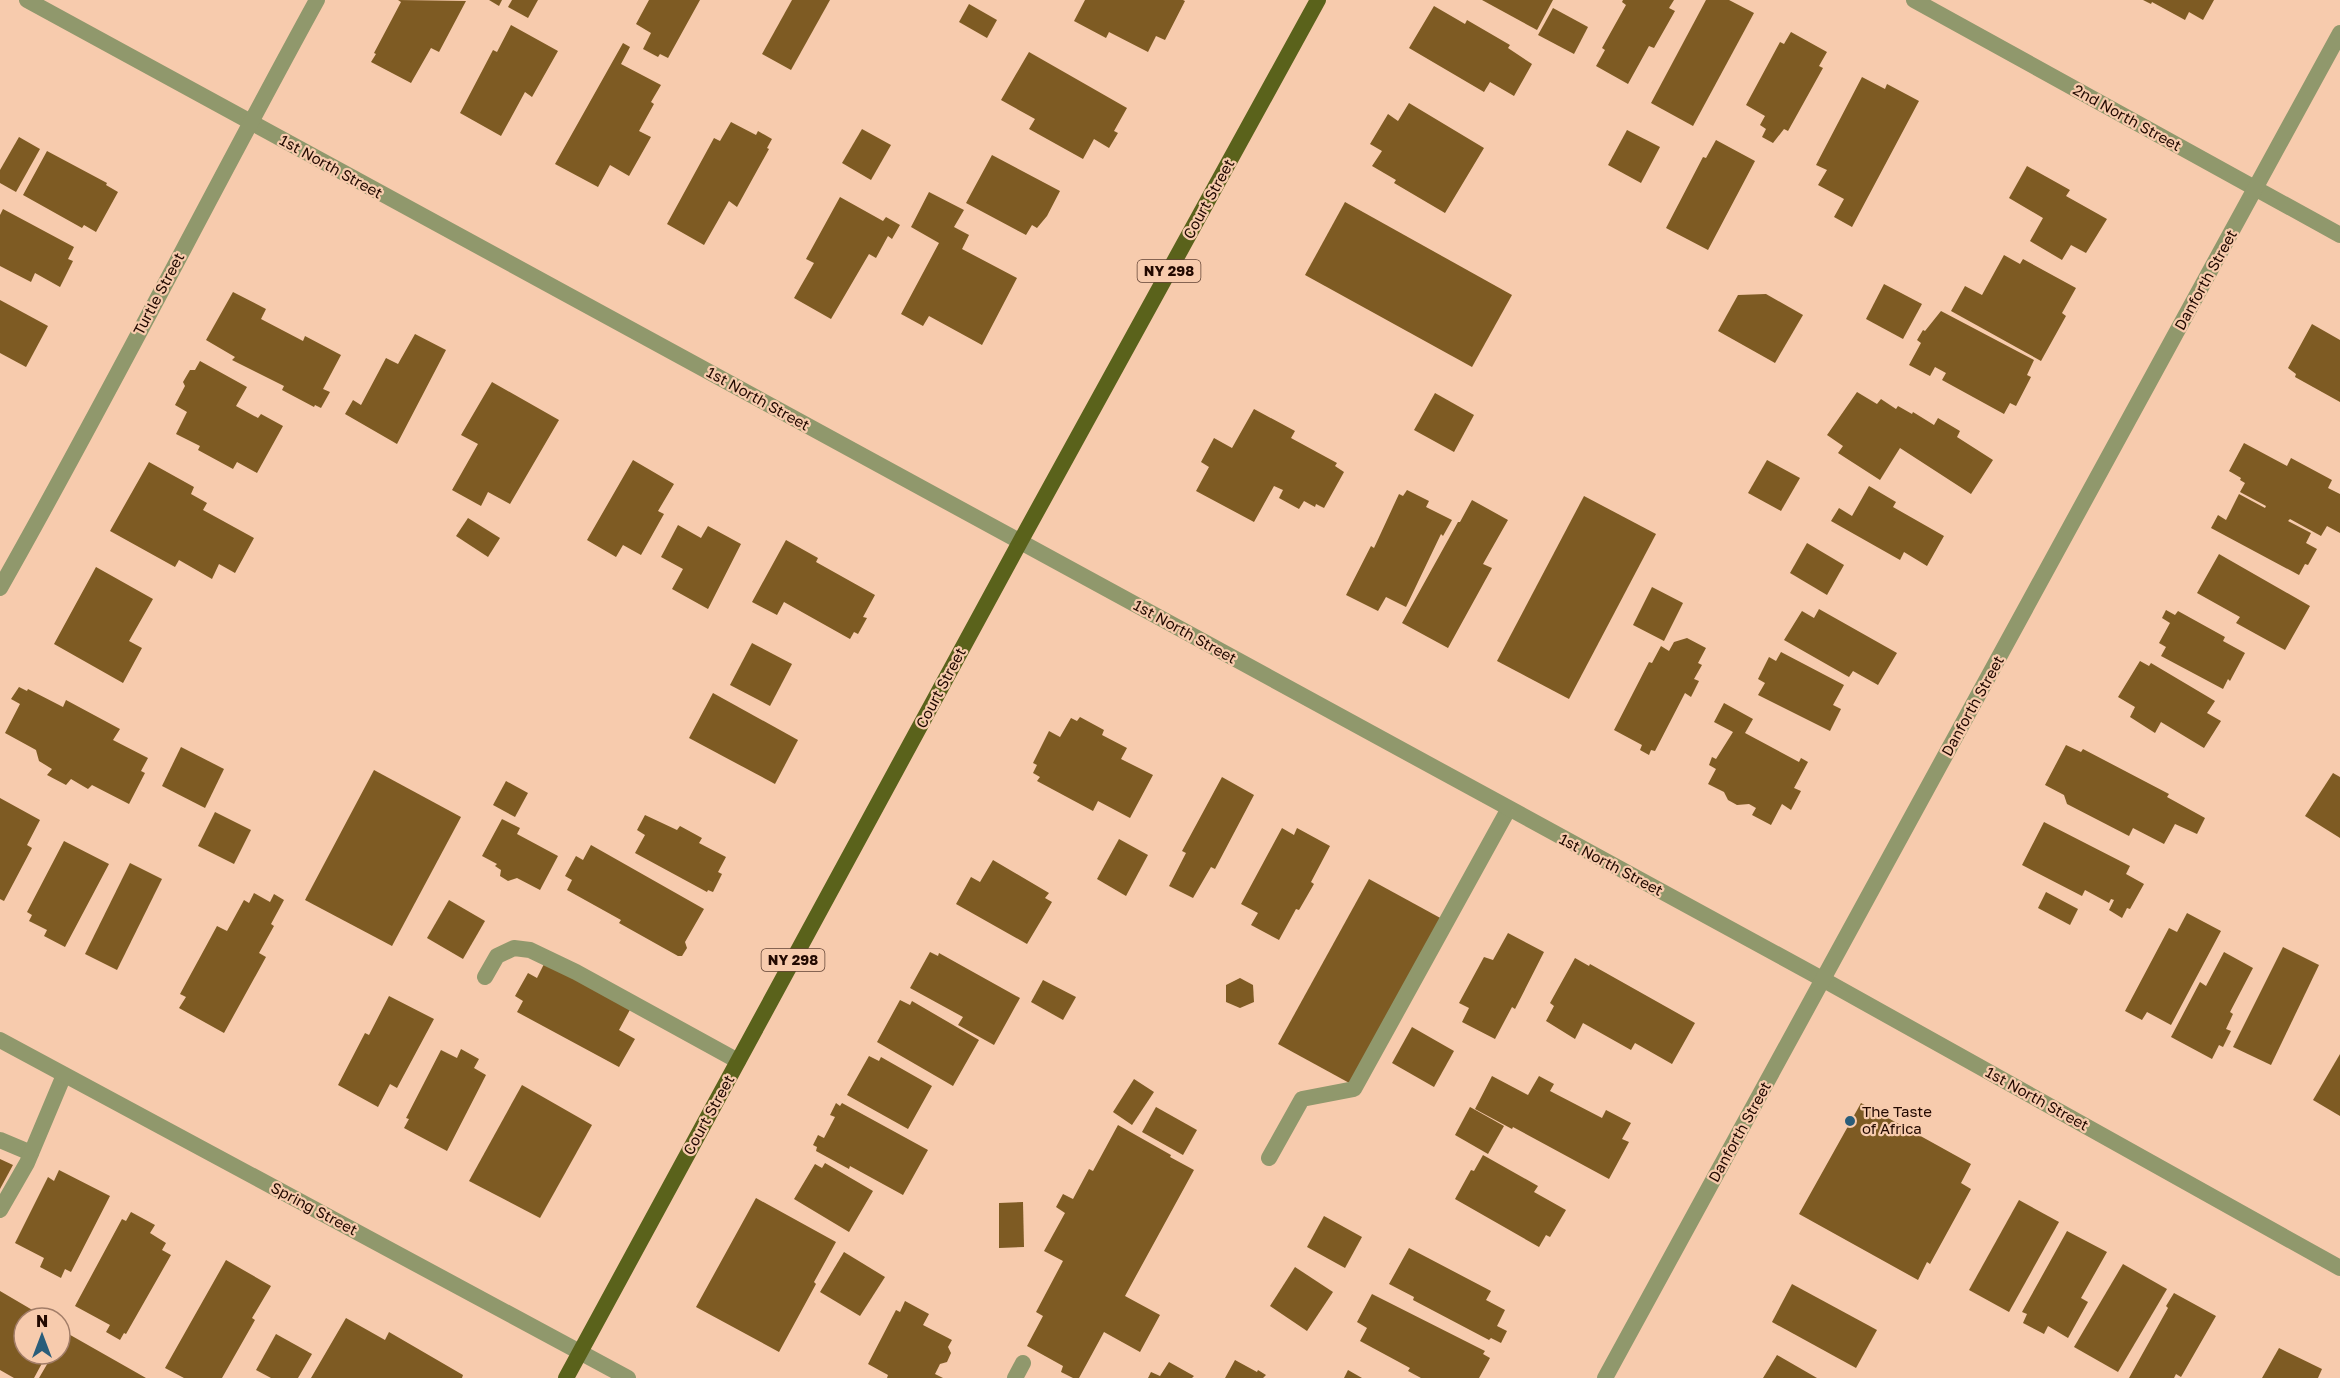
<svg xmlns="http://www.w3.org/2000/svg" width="2340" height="1378" font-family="'Golos Text',sans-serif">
<rect width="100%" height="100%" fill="#f7cbad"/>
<g fill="#7e5b23">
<polygon points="398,0 466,1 439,52 431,48 411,83 371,62 376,54 374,53 401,2"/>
<polygon points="489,0 502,0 499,6"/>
<polygon points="512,0 538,0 528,18 508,7"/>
<polygon points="649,0 700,0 668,58 660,54 658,57 643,49 651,33 636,24"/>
<polygon points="792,0 830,0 791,70 762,54"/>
<polygon points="1085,0 1183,0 1185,1 1165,40 1156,36 1148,52 1109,32 1106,38 1074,21"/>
<polygon points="1482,0 1553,0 1537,30"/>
<polygon points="1623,0 1674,0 1669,8 1675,11 1654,48 1649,46 1628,84 1596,66 1605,50 1602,48 1626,5 1622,2"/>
<polygon points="1706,0 1729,0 1754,13 1693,126 1651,103"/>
<polygon points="2143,0 2214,0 2203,20 2189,12 2185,20 2152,2 2151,4"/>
<polygon points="969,4 997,20 987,38 959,22"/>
<polygon points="1434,6 1465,24 1467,20 1510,45 1508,48 1532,64 1514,96 1490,82 1484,92 1409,48"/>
<polygon points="1553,8 1588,27 1574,54 1538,35"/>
<polygon points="511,25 558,51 532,97 525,92 501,136 460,113 493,50 497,52"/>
<polygon points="1791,32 1827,52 1819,66 1823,68 1788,131 1784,129 1773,143 1762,137 1766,129 1760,125 1765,116 1746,105 1780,42 1784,44"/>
<polygon points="623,43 630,47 621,64 661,85 651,102 654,104 639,131 651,137 629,176 610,165 598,187 555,164"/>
<polygon points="1029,52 1127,108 1114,131 1118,133 1109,148 1094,139 1083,159 1029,129 1035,119 1001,100"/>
<polygon points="1862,77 1885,89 1887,84 1919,101 1852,227 1834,217 1844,199 1818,185 1827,170 1816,165"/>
<polygon points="1409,103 1484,148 1445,213 1394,183 1396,180 1372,166 1382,151 1370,144 1388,114 1398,121"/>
<polygon points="731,122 756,135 758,131 772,139 767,148 769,149 737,207 729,201 704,245 667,224 714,138 720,141"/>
<polygon points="862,129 891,145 871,180 842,163"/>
<polygon points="1627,130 1660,147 1641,183 1608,165"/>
<polygon points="19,137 40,149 16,192 0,183 0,170"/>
<polygon points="1716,140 1755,161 1708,250 1666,228 1703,157 1706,158"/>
<polygon points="47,151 107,183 106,185 118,192 96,232 84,225 82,228 23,195"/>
<polygon points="992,155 1060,191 1047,216 1037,228 1032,225 1026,235 966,203"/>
<polygon points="2027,166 2070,190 2066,196 2107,219 2086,253 2071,245 2062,260 2030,241 2043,218 2009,198"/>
<polygon points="929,192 964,210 954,227 969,235 962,249 1017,278 982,345 929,316 923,326 901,314 939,243 911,227"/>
<polygon points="840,197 883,221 886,217 900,225 892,239 888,236 876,258 869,254 831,319 794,298 814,263 806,259"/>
<polygon points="1345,202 1512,295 1472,367 1305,275"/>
<polygon points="3,209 74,247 68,259 73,261 60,287 35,273 31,282 0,266 0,215"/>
<polygon points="2004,255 2020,264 2023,259 2076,288 2062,313 2066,316 2041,361 1951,311 1965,286 1982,295"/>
<polygon points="1884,284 1922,304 1903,339 1866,319"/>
<polygon points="233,292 266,309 261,319 303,341 305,336 341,355 323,389 330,392 321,408 315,405 314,407 282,390 284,386 232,360 235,357 206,340"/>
<polygon points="1766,294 1803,315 1775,363 1718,331 1738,295"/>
<polygon points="0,300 48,326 26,367 0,353"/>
<polygon points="1941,311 2034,360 2027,375 2031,377 2016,406 2010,403 2004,414 1942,380 1946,373 1935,367 1930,376 1909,365 1921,343 1917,340 1923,330 1925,331"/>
<polygon points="2312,324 2340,340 2340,402 2295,377 2296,374 2288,368"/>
<polygon points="415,334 446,350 397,444 345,414 353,400 361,405 386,358 398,364"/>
<polygon points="200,361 247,387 236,406 258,418 261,414 283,426 257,473 237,462 233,469 198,450 200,446 176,434 187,412 175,405 185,386 183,382 190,370 195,370"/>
<polygon points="492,382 559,420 510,504 488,492 481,506 452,490 478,444 461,435"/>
<polygon points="1857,392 1877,404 1881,399 1896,409 1898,406 1912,414 1913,412 1934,425 1938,418 1960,431 1957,437 1993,460 1971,494 1900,448 1880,480 1838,453 1843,446 1827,435"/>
<polygon points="1435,393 1474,415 1454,452 1414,430"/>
<polygon points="1254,409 1295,431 1291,438 1337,463 1335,466 1344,472 1324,508 1316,504 1315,507 1304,501 1299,509 1279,498 1283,490 1274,486 1254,522 1196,491 1209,467 1201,462 1214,438 1232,448"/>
<polygon points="2244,443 2287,466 2291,458 2332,480 2328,488 2340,494 2340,533 2327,526 2321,536 2290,519 2288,521 2311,533 2306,543 2317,549 2308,565 2305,564 2299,575 2211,528 2218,515 2226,520 2239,494 2265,508 2266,506 2240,492 2245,483 2240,480 2241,478 2229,471"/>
<polygon points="633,460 674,484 658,511 664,514 641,555 623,545 616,557 587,540"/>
<polygon points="1767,460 1800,478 1781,511 1748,493"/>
<polygon points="149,462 194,487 191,494 207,503 203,510 254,538 235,573 219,564 212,579 179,560 175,567 110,531"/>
<polygon points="1869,486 1896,502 1893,507 1944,536 1927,566 1904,552 1900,560 1831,521 1839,508 1852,516"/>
<polygon points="1407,490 1429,501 1426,507 1452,520 1443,536 1441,534 1406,607 1386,597 1378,611 1346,595 1371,546 1374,548 1399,494 1403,496"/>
<polygon points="1584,496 1656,534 1569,699 1497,661"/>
<polygon points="1472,500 1508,520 1483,564 1492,568 1448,648 1402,623 1458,522 1460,522"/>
<polygon points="468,518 500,538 488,557 456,536"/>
<polygon points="678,525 701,538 708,526 741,544 708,609 672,589 683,569 661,557"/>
<polygon points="786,540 818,558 816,562 875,595 863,617 867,618 858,634 854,632 850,639 784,602 777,615 752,602"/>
<polygon points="1807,543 1844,565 1827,595 1790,573"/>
<polygon points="2219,554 2310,606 2285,650 2236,623 2240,617 2197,593"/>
<polygon points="96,567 153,599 129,641 142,648 123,683 54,644"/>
<polygon points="1652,587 1683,603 1664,641 1633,625"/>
<polygon points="1819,609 1897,653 1878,685 1853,671 1849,677 1784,640 1802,611 1814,618"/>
<polygon points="2166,610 2175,615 2178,611 2225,637 2223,641 2245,653 2230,681 2228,679 2223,689 2161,656 2166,647 2159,643 2170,623 2162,618"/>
<polygon points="1687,638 1706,648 1698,663 1702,665 1694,679 1699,681 1691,697 1685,693 1655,751 1651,750 1649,755 1640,750 1642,745 1614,730 1649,662 1652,663 1661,646 1669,651 1674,642"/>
<polygon points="752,643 792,664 770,706 730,685"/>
<polygon points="1781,652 1844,685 1833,705 1841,709 1830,731 1758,695 1765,683 1758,679 1769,657 1776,661"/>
<polygon points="2140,661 2149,666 2151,663 2215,701 2207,713 2221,721 2204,748 2161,722 2155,733 2130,717 2135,707 2118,697"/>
<polygon points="19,687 27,691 28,689 63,707 66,700 120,729 113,740 148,758 141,771 145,773 129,804 92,785 88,789 71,779 66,785 47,775 52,769 39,761 36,750 5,733 20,704 11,699"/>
<polygon points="713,693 798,740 775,784 689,738"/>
<polygon points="1724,703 1753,719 1745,733 1799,762 1801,758 1808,762 1794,788 1801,791 1791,810 1782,804 1771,825 1752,815 1756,808 1749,804 1737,805 1728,800 1724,792 1708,784 1716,769 1709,765 1712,757 1716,759 1733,732 1714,722"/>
<polygon points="1080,717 1104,730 1102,735 1127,748 1121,759 1153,775 1130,818 1098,801 1093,811 1037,781 1040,777 1033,773 1037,765 1033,763 1049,731 1060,737 1071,718 1077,721"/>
<polygon points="2066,745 2081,752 2083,749 2169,794 2167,797 2205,818 2197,834 2175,824 2164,844 2133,828 2129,836 2067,804 2064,795 2045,785"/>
<polygon points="181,747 224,769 205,808 162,786"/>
<polygon points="374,770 461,817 392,946 305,900"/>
<polygon points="2333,773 2340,777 2340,838 2305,816"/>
<polygon points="1222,777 1254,795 1215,869 1211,867 1193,898 1169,886 1186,853 1182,851"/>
<polygon points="506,781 528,793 515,817 493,805"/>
<polygon points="0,798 40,820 27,845 32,848 4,901 0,899"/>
<polygon points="215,812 251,830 234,864 198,846"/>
<polygon points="645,815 677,830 680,826 702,838 699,843 726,857 718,872 722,874 713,892 708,890 707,892 635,853 645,835 637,830"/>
<polygon points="502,819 520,828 517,834 558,856 540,890 517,878 508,881 500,876 501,870 495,866 497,864 482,856"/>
<polygon points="2044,822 2130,866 2126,874 2144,884 2130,909 2127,908 2122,918 2109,910 2114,900 2111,899 2109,903 2085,890 2082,896 2022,865"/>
<polygon points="1282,828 1294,835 1297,828 1330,846 1311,882 1314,884 1299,910 1296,909 1279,940 1251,925 1258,913 1241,904"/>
<polygon points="1119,839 1148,855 1126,896 1097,879"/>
<polygon points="64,841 109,864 65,947 44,936 47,930 29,921 32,915 27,912"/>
<polygon points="591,845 704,909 685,942 687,948 682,956 678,956 619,923 621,920 567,890 572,880 565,876 576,856 583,860"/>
<polygon points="993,860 1049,893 1045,898 1052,902 1027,944 956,904 971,877 980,882"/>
<polygon points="130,863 162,879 117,970 85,954"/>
<polygon points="1369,879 1444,920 1353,1085 1278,1044"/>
<polygon points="2046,892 2078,909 2070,925 2038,908"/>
<polygon points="254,893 270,902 274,894 284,900 271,924 274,926 259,953 266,957 224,1033 179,1008 186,997 180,994 217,926 227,931 244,900 249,903"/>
<polygon points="449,900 485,921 463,959 427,938"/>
<polygon points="2187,913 2221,931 2171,1025 2147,1012 2142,1020 2125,1011 2169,928 2177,932"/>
<polygon points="1508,933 1544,952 1515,1009 1512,1007 1495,1039 1462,1022 1469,1008 1459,1003 1484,957 1493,960"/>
<polygon points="2283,947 2319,965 2271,1065 2233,1047"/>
<polygon points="930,952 938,956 939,953 1020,998 994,1045 958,1025 963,1017 910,988"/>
<polygon points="2224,952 2253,968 2230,1012 2233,1014 2226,1029 2231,1031 2223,1047 2219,1045 2212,1059 2171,1037 2200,982 2206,986"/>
<polygon points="1575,958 1589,966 1590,964 1695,1023 1672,1064 1635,1043 1631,1050 1583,1023 1575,1039 1546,1021 1554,1006 1550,1003"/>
<polygon points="546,960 632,1006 619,1030 635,1039 619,1067 517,1012 523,1001 515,996 528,973 537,978"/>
<polygon points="1240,978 1253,985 1254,1002 1240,1008 1226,1002 1226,985"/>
<polygon points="1043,980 1076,997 1063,1020 1031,1002"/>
<polygon points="389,996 434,1019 397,1088 390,1084 378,1107 338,1085 365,1033 369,1035"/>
<polygon points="900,1000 910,1005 912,1001 979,1040 953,1086 877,1042"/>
<polygon points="1412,1027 1454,1051 1434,1087 1392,1063"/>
<polygon points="461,1049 479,1059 474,1068 486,1075 447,1151 404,1128 409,1119 406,1118 441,1050 457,1058"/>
<polygon points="2340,1054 2340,1116 2313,1100"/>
<polygon points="869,1056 879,1061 881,1057 932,1086 908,1129 847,1095"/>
<polygon points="1492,1076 1528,1095 1539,1076 1554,1084 1550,1091 1602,1118 1606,1110 1631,1123 1622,1139 1629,1142 1609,1179 1513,1127 1512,1129 1475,1109"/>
<polygon points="1134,1079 1154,1092 1132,1125 1113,1112"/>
<polygon points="522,1085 592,1125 540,1218 469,1181"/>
<polygon points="836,1103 840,1106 842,1103 928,1150 903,1195 850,1166 849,1169 816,1151 817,1147 813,1145 818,1135 824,1138 835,1117 830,1115"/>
<polygon points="1861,1103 1971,1164 1961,1183 1971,1189 1930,1264 1927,1262 1918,1280 1799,1214"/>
<polygon points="1156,1107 1197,1130 1183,1155 1142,1132"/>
<polygon points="1470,1107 1504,1126 1488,1154 1455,1135"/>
<polygon points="1118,1125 1171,1155 1170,1157 1194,1170 1125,1296 1160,1315 1140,1352 1104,1332 1079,1378 1073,1378 1061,1372 1063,1366 1027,1346 1043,1316 1036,1312 1063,1261 1044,1251 1065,1213 1056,1207 1063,1194 1073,1199 1089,1169 1093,1171"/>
<polygon points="1483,1155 1538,1186 1534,1192 1566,1210 1550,1237 1546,1235 1539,1247 1455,1199 1471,1170 1474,1171"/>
<polygon points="0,1159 13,1165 0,1189"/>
<polygon points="825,1163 873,1191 849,1232 794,1199 815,1164 822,1168"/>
<polygon points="59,1170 110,1196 71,1272 65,1269 61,1278 40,1267 44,1258 15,1243 48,1177 54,1181"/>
<polygon points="756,1198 836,1242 814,1282 816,1284 779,1352 696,1307"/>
<polygon points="2019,1200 2059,1222 2009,1312 1969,1290"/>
<polygon points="1023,1202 1024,1247 999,1248 999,1203"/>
<polygon points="131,1212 155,1225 150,1233 166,1243 162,1250 171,1255 126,1334 124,1333 120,1340 106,1332 110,1325 75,1306 122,1219 126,1221"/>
<polygon points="1324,1216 1362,1237 1345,1268 1307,1247"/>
<polygon points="2067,1231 2107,1252 2081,1298 2088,1302 2068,1338 2048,1326 2044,1334 2023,1323 2027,1314 2022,1312"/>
<polygon points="1409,1248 1491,1291 1486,1300 1505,1310 1497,1326 1507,1331 1501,1343 1491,1338 1489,1340 1413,1300 1414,1297 1389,1284"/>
<polygon points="844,1252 885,1277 860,1316 820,1292"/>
<polygon points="226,1260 271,1286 252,1318 255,1320 222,1378 184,1378 165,1368"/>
<polygon points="2123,1264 2167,1289 2118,1372 2074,1347"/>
<polygon points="1295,1267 1333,1292 1307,1331 1270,1306"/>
<polygon points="1792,1284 1877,1330 1856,1368 1772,1322"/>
<polygon points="0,1291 46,1318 24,1318 24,1354 47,1354 34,1378 14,1378 0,1370"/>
<polygon points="2174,1293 2216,1316 2181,1377 2176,1374 2174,1378 2129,1378 2168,1308 2166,1306"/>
<polygon points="1372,1294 1485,1351 1483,1354 1490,1358 1479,1378 1421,1378 1408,1371 1410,1368 1360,1341 1367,1328 1357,1322"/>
<polygon points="905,1301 929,1314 923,1325 952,1340 948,1347 951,1353 947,1362 940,1364 935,1374 943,1378 887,1378 888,1375 868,1364 896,1310 900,1312"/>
<polygon points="346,1318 385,1340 389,1332 463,1375 462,1378 311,1378"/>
<polygon points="65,1332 146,1378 39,1378 53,1354 60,1354 60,1341"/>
<polygon points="276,1334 312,1354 298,1378 271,1378 256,1370"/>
<polygon points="2279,1348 2322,1369 2318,1378 2262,1378"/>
<polygon points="1777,1355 1817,1378 1763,1378"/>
<polygon points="1235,1360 1257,1372 1258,1370 1266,1375 1263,1378 1225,1378"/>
<polygon points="1169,1362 1194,1376 1192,1378 1148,1378 1151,1372 1160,1376"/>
<polygon points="1348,1370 1362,1378 1344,1378"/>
</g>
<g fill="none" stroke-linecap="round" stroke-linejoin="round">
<g stroke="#90986c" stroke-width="16">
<polyline points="485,977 497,956 514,948 530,950 576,972 738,1061"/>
<polyline points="0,1140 31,1153"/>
<polyline points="1269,1158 1302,1099 1354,1089 1508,810"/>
<polyline points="0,1210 27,1163 64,1075"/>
<polyline points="1015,1378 1023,1363"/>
</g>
<g stroke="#90986c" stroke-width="16">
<polyline points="27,0 1824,980 2340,1268"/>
<polyline points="1914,0 2340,235"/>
<path d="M0,588C110,394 210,195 317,0"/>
<polyline points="0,1040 628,1378"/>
<polyline points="1605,1378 2340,33"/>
</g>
<polyline stroke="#5a621b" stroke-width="16" points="566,1378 1020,542 1318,0"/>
</g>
<circle fill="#2a5d7a" stroke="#f7cbad" stroke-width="2" cx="1850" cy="1121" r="6"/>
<g text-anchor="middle" stroke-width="4.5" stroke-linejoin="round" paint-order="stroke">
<g fill="#f7cbad" stroke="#624334" stroke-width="1.5">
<rect x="1137.5" y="260" width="63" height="22" rx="4.5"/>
<rect x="761.5" y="949" width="63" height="22" rx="4.5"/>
</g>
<g font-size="14" font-weight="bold" fill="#220900">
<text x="1169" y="276">NY 298</text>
<text x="793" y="965">NY 298</text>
</g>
<g font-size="15" fill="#220900" stroke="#f7cbad">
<text transform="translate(2127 118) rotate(29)" y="5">2nd North Street</text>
<text transform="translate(331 167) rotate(29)" y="5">1st North Street</text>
<text transform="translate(1209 199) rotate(-61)" y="5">Court Street</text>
<text transform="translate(2206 280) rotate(-61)" y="5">Danforth Street</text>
<text transform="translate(159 294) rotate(-62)" y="5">Turtle Street</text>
<text transform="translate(758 399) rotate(29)" y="5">1st North Street</text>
<text transform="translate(1185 632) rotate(29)" y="5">1st North Street</text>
<text transform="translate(941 688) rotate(-62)" y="5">Court Street</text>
<text transform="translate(1973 706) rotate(-61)" y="5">Danforth Street</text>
<text transform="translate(1611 865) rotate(28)" y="5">1st North Street</text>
<text transform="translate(2037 1099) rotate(29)" y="5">1st North Street</text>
<text transform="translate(709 1115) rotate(-61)" y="5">Court Street</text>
<text transform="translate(1740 1132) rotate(-61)" y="5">Danforth Street</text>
<text transform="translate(314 1209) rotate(28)" y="5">Spring Street</text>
</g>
<g font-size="15" fill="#220900" stroke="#f7cbad" text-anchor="start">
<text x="1862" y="1117">The Taste<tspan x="1862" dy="17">of Africa</tspan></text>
</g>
</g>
<g transform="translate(42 1336)"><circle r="28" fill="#f7cbad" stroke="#a27d68" stroke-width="1.5"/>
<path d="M0-4.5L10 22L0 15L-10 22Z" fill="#2a5d7a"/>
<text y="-9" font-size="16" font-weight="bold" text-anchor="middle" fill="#220900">N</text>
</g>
</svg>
